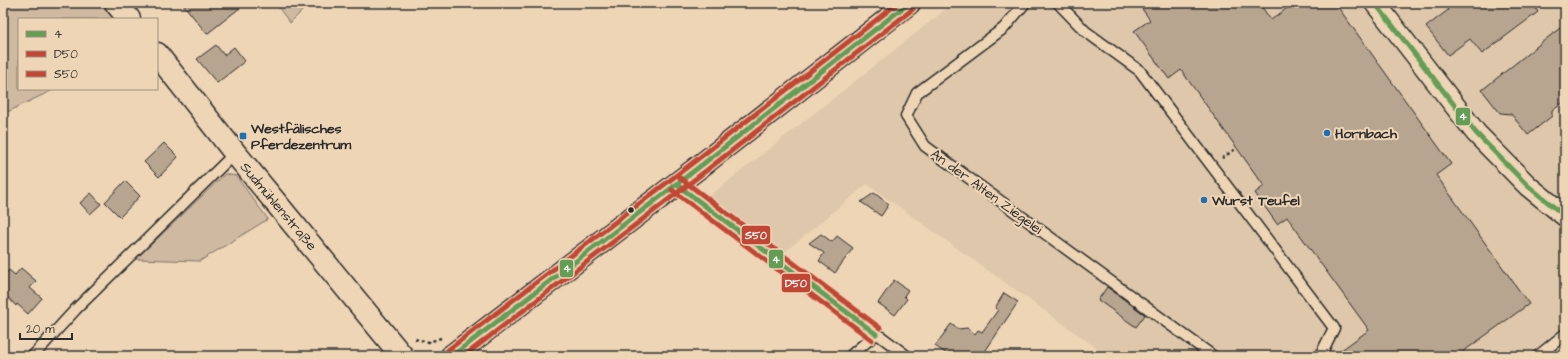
<svg xmlns="http://www.w3.org/2000/svg" width="1568" height="359" font-family="'Architects Daughter',sans-serif">
<rect width="100%" height="100%" fill="#eed5b6"/>
<filter id="ink" filterUnits="userSpaceOnUse"><feTurbulence type="fractalNoise" baseFrequency=".025" numOctaves="2"/><feDisplacementMap in="SourceGraphic" scale="8" xChannelSelector="R" yChannelSelector="G"/><feConvolveMatrix kernelMatrix="1 2 1 2 8 2 1 2 1" color-interpolation-filters="sRGB"/></filter>
<g filter="url(#ink)">
<polygon fill="#dec7aa" points="954,3 1565,3 1565,356 1108,356 867,184 781,255 707,198"/>
<g fill="#cfb9a0" stroke="#7d7266">
<polygon points="3,3 102,3 115,19 19,19 19,89 55,89 3,114"/>
<polygon points="275,3 310,3 290,23"/>
<polygon points="225,174 236,176 268,219 200,261 136,259"/>
</g>
<g fill="#b8a58f" stroke="#2b2b2b">
<polygon points="182,3 246,3 207,34"/>
<polygon points="1138,3 1259,3 1271,20 1294,3 1335,3 1451,164 1436,175 1529,304 1457,356 1333,356 1369,330 1287,217 1277,224 1255,193 1264,186 1181,70 1169,79 1134,31 1150,20"/>
<polygon points="1443,3 1532,3 1538,12 1482,54 1470,39 1448,55 1426,27 1448,10"/>
<polygon points="1565,24 1565,101 1552,111 1552,116 1528,135 1511,114 1500,113 1482,90"/>
<polygon points="216,45 224,55 234,47 245,61 217,83 197,59"/>
<polygon points="164,143 178,157 159,177 144,162"/>
<polygon points="125,181 140,196 120,217 105,202"/>
<polygon points="91,193 101,204 90,214 80,203"/>
<polygon points="874,193 889,204 881,216 861,202"/>
<polygon points="821,234 832,242 837,236 853,248 835,273 819,261 824,253 809,243"/>
<polygon points="21,268 36,281 30,288 42,298 28,314 17,304 16,306 3,292 3,277 9,270 15,275"/>
<polygon points="894,280 908,290 904,296 907,299 895,315 878,303"/>
<polygon points="1107,287 1145,315 1136,327 1098,300"/>
<polygon points="1004,293 1018,302 982,356 950,356 935,346 951,324 958,329 967,328 975,334 978,330 982,332 998,310 995,308"/>
</g>
<g fill="none" stroke-linecap="round" stroke-linejoin="round">
<defs>
<g id="service">
<polyline points="1025,3 1004,28 917,93 906,116 925,146 1213,356"/>
<polyline points="1058,3 1085,31 1140,71 1334,328 1320,356"/>
<polyline points="676,184 907,356"/>
<polyline points="33,356 76,309 235,153"/>
<polyline points="850,356 876,334"/>
<polyline points="1538,356 1565,334"/>
</g>
<polyline id="minor" points="1375,3 1476,133 1528,186 1565,216"/>
<g id="tertiary">
<polyline points="116,3 129,19"/>
<polyline points="157,54 235,153 402,356"/>
</g>
<polyline id="secondary" points="452,356 703,164 909,3"/>
</defs>
<use href="#service" stroke="#2b2b2b" stroke-width="13"/>
<use href="#minor" stroke="#2b2b2b" stroke-width="23"/>
<use href="#tertiary" stroke="#2b2b2b" stroke-width="25"/>
<use href="#secondary" stroke="#2b2b2b" stroke-width="25"/>
<g stroke="#2b2b2b" stroke-width="2.5" stroke-dasharray="3 3" stroke-linecap="butt">
<polyline points="1222,158 1237,148"/>
<polyline points="415,339 429,342 441,338"/>
</g>
<use href="#service" stroke="#eed5b6" stroke-width="10"/>
<use href="#minor" stroke="#eed5b6" stroke-width="20"/>
<use href="#tertiary" stroke="#eed5b6" stroke-width="22"/>
<use href="#secondary" stroke="#eed5b6" stroke-width="22"/>
<defs>
<g id="bus-1">
<polyline points="1375,3 1476,133 1528,186 1565,216"/>
<polyline points="676,184 876,334"/>
<polyline points="452,356 703,164 909,3"/>
</g>
<g id="bus-2">
<polyline points="672,190 872,340"/>
<polyline points="464,356 707,170 913,9"/>
</g>
<g id="bus-3">
<polyline points="680,178 880,328"/>
<polyline points="448,350 699,158 898,3"/>
</g>
</defs>
<use href="#bus-1" stroke="#eed5b6" stroke-width="8"/>
<use href="#bus-2" stroke="#eed5b6" stroke-width="8"/>
<use href="#bus-3" stroke="#eed5b6" stroke-width="8"/>
<use href="#bus-1" stroke="#649d56" stroke-width="5"/>
<use href="#bus-2" stroke="#c14635" stroke-width="5"/>
<use href="#bus-3" stroke="#c14635" stroke-width="5"/>
</g>
</g>
<g fill="#1f6fb2" stroke="#eed5b6" stroke-width="1.5">
<circle cx="1327" cy="133" r="4"/>
<rect x="239" y="132" width="8" height="8" rx="2"/>
<circle cx="1204" cy="200" r="4"/>
</g>
<circle fill="#2b2b2b" stroke="#eed5b6" stroke-width="1.5" cx="631" cy="210" r="3.5"/>
<g text-anchor="middle" stroke-width="4" stroke-linejoin="round" paint-order="stroke">
<g font-size="14" font-weight="bold" fill="#2b2b2b" stroke="#eed5b6" text-anchor="start">
<text x="251" y="133">Westfälisches<tspan x="251" dy="16">Pferdezentrum</tspan></text>
<text x="1335" y="138">Hornbach</text>
<text x="1212" y="205">Wurst Teufel</text>
</g>
<g font-size="14" fill="#2b2b2b" stroke="#eed5b6">
<text transform="translate(987 191) rotate(36)" y="5">An der Alten Ziegelei</text>
<text transform="translate(279 206) rotate(50)" y="5">Sudmühlenstraße</text>
</g>
</g>
<g stroke="#eed5b6" stroke-width="1.5">
<rect x="1455" y="107" width="16" height="19" rx="4" fill="#649d56"/>
<rect x="741" y="225" width="30" height="20" rx="4" fill="#c14635"/>
<rect x="768" y="249" width="16" height="20" rx="4" fill="#649d56"/>
<rect x="559" y="259" width="15" height="19" rx="4" fill="#649d56"/>
<rect x="781" y="273" width="30" height="20" rx="4" fill="#c14635"/>
</g>
<g font-size="11" text-anchor="middle" font-weight="bold" fill="#fff">
<text x="1463" y="120">4</text>
<text x="756" y="239">S50</text>
<text x="776" y="263">4</text>
<text x="567" y="272">4</text>
<text x="796" y="287">D50</text>
</g>
<rect width="1568" height="359" fill="none" stroke="#eed5b6" stroke-width="16"/>
<rect x="8" y="8" width="1552" height="343" fill="none" stroke="#2b2b2b" stroke-width="1.5" filter="url(#ink)"/>
<rect x="18" y="18" width="140" height="72" fill="#eed5b6" stroke="#a0917e"/>
<rect x="26" y="31" width="20" height="6" fill="#649d56" stroke="#a0917e"/>
<text x="54" y="38" font-size="12" fill="#2b2b2b">4</text>
<rect x="26" y="51" width="20" height="6" fill="#c14635" stroke="#a0917e"/>
<text x="54" y="58" font-size="12" fill="#2b2b2b">D50</text>
<rect x="26" y="71" width="20" height="6" fill="#c14635" stroke="#a0917e"/>
<text x="54" y="78" font-size="12" fill="#2b2b2b">S50</text>
<path d="M20 333v6h52v-6" fill="none" stroke="#2b2b2b" stroke-width="2"/>
<text x="26" y="333" font-size="12" fill="#2b2b2b" stroke="#eed5b6" stroke-width="3" paint-order="stroke">20 m</text>
</svg>
